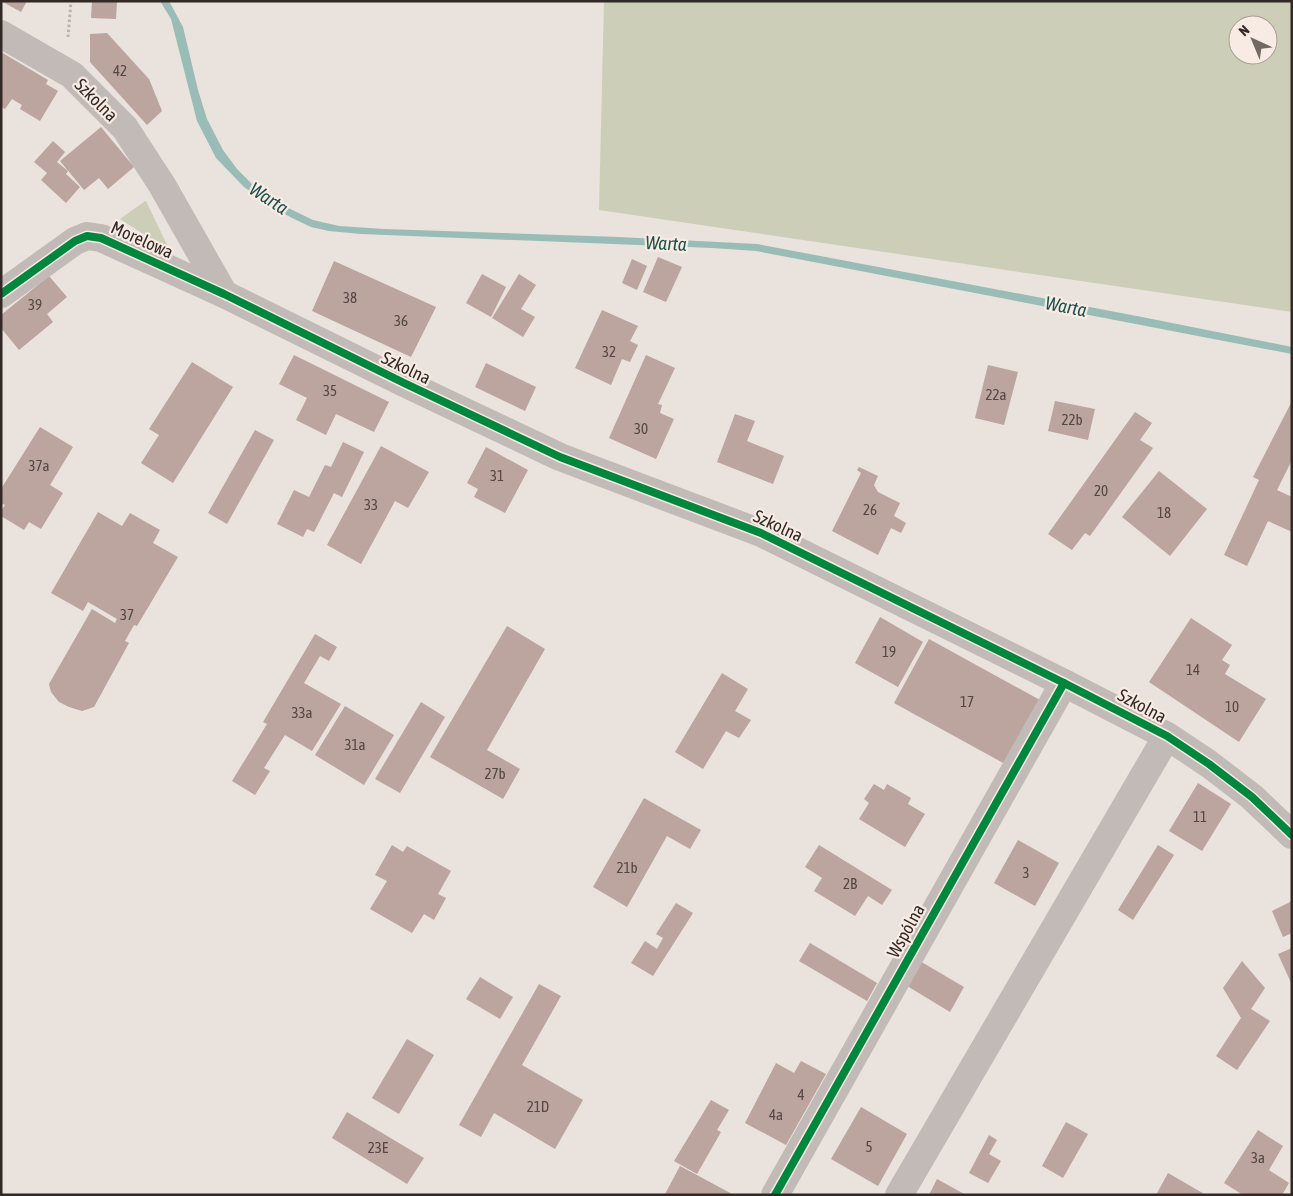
<svg xmlns="http://www.w3.org/2000/svg" width="1293" height="1196" font-family="'Asap Condensed',sans-serif">
<rect width="100%" height="100%" fill="#e9e2dd"/>
<g fill="#cdceb7" fill-rule="evenodd">
<path d="M604,1H1292V312L599,210ZM1238,25H1268V55H1238Z"/>
<polygon points="145,201 146,201 170,251 120,219"/>
</g>
<polygon fill="#9abcb6" points="160,1 169,1 183,27 198,90 207,119 223,150 237,169 254,186 278,203 313,220 339,226 384,229 619,237 757,244 1142,317 1292,347 1292,354 756,251 712,248 361,234 329,231 311,227 292,218 272,207 244,187 216,158 197,121 171,19"/>
<g fill="#bca49f">
<polygon points="1,1 27,1 21,12"/>
<polygon points="92,1 117,1 116,19 91,18"/>
<polygon points="107,33 149,79 162,111 147,125 90,62 90,34"/>
<polygon points="1,52 48,80 46,84 58,91 40,121 20,109 22,105 12,99 5,109 1,107"/>
<polygon points="101,127 134,167 108,189 99,178 84,190 60,161"/>
<polygon points="53,141 65,152 57,162 68,171 66,174 80,187 66,203 41,180 47,173 34,162"/>
<polygon points="658,257 682,267 666,302 643,292"/>
<polygon points="632,259 647,266 637,290 622,283"/>
<polygon points="334,261 436,307 411,357 312,311"/>
<polygon points="482,274 506,287 491,317 466,303"/>
<polygon points="519,274 536,285 521,309 535,317 523,337 492,318"/>
<polygon points="49,276 67,297 47,314 53,322 19,350 1,328 1,315"/>
<polygon points="602,310 638,326 630,341 638,345 630,362 622,359 611,385 575,368"/>
<polygon points="294,355 389,402 374,432 336,414 326,435 296,420 307,398 279,384"/>
<polygon points="646,355 675,368 658,404 662,405 660,413 674,419 656,459 609,438"/>
<polygon points="192,362 233,387 173,483 141,463 159,435 149,429"/>
<polygon points="486,363 536,387 525,411 475,387"/>
<polygon points="988,365 1018,372 1004,425 975,418"/>
<polygon points="1055,401 1095,409 1088,440 1048,431"/>
<polygon points="1292,401 1292,460 1277,490 1292,497 1292,532 1268,521 1247,566 1224,555 1259,480 1253,477"/>
<polygon points="1135,412 1152,423 1140,440 1153,448 1090,536 1085,533 1072,550 1048,534"/>
<polygon points="735,414 755,421 747,441 784,456 773,484 717,462"/>
<polygon points="40,427 73,447 50,485 63,493 41,529 29,522 24,530 1,516 1,511 5,505 1,503 1,489"/>
<polygon points="255,430 274,440 227,524 208,513"/>
<polygon points="343,442 364,452 342,497 334,493 314,532 307,529 303,537 277,524 294,490 309,497 325,465 331,467"/>
<polygon points="381,446 429,472 408,508 395,501 361,564 327,545"/>
<polygon points="486,447 528,470 505,513 474,497 478,489 467,483"/>
<polygon points="859,467 878,476 874,485 878,492 900,503 894,516 906,523 901,533 891,528 878,555 832,531 861,473 857,470"/>
<polygon points="1159,471 1207,509 1170,556 1122,517"/>
<polygon points="98,512 122,526 130,513 160,530 153,543 178,557 137,626 134,625 125,641 129,643 94,707 82,711 69,707 59,702 51,692 49,684 92,609 115,623 117,619 88,602 83,611 51,593"/>
<polygon points="880,617 923,642 898,687 855,663"/>
<polygon points="1191,618 1232,645 1222,660 1230,665 1225,674 1266,699 1239,742 1149,682"/>
<polygon points="507,626 545,649 487,750 520,769 503,799 430,757"/>
<polygon points="315,634 337,647 329,661 320,656 304,683 341,704 312,751 285,735 264,768 270,771 255,795 232,781 267,724 263,722"/>
<polygon points="929,639 1040,700 1005,764 894,703"/>
<polygon points="722,673 748,689 735,711 751,720 739,738 726,731 703,769 675,752"/>
<polygon points="421,702 445,717 400,793 375,779"/>
<polygon points="345,706 394,735 364,785 315,755"/>
<polygon points="1198,783 1231,804 1202,851 1169,831"/>
<polygon points="874,784 884,790 887,784 911,798 908,804 925,814 905,847 859,819 869,803 864,799"/>
<polygon points="644,798 701,830 690,849 667,836 627,907 593,887"/>
<polygon points="1018,840 1059,863 1035,906 994,883"/>
<polygon points="392,845 403,852 407,846 451,871 438,894 446,898 434,920 424,914 412,933 370,909 387,881 375,875"/>
<polygon points="819,845 892,890 882,905 868,896 855,916 814,891 822,878 805,867"/>
<polygon points="1158,845 1174,855 1133,920 1118,910"/>
<polygon points="1292,901 1292,933 1283,937 1272,911"/>
<polygon points="676,903 693,913 653,976 631,963 645,941 657,949 663,938 656,934"/>
<polygon points="810,943 877,983 867,1001 799,961"/>
<polygon points="1292,948 1292,985 1278,954"/>
<polygon points="913,957 964,987 950,1012 899,981"/>
<polygon points="1242,961 1265,988 1251,1009 1270,1021 1237,1070 1216,1056 1241,1018 1223,988"/>
<polygon points="480,977 513,997 500,1019 466,999"/>
<polygon points="539,984 561,996 522,1065 583,1100 555,1149 494,1113 481,1137 459,1125"/>
<polygon points="407,1039 434,1055 399,1114 372,1098"/>
<polygon points="801,1061 826,1074 786,1145 745,1123 776,1063 794,1073"/>
<polygon points="711,1100 729,1110 717,1130 721,1132 697,1174 674,1161"/>
<polygon points="861,1107 907,1134 878,1186 831,1159"/>
<polygon points="347,1112 424,1158 407,1184 332,1138"/>
<polygon points="1066,1122 1088,1134 1063,1178 1042,1166"/>
<polygon points="1258,1130 1283,1146 1269,1170 1289,1183 1282,1195 1243,1195 1224,1183"/>
<polygon points="989,1135 997,1140 989,1154 1001,1161 988,1183 969,1173"/>
<polygon points="680,1166 734,1195 665,1194"/>
<polygon points="1168,1173 1206,1195 1156,1195"/>
<polygon points="937,1179 966,1195 929,1195"/>
</g>
<g fill="none" stroke-linecap="round" stroke-linejoin="round">
<polyline stroke="#bbb2ae" stroke-width="3" stroke-dasharray="2.5 2.5" stroke-linecap="butt" points="68,37 71,1"/>
<g stroke="#c2bab6" stroke-width="28">
<polyline points="1,34 72,75 125,128 162,185 224,294"/>
<polyline points="1,294 75,241 87,236 101,238 224,294 404,383 560,457 761,533 1064,683 1167,736 1209,764 1252,797 1292,835"/>
<polyline points="775,1195 1064,683"/>
<polyline points="899,1195 1167,736"/>
</g>
<defs>
<g id="cycleway">
<polyline points="1,294 75,241 87,236 101,238 224,294 404,383 560,457 761,533 1064,683 1167,736 1209,764 1252,797 1292,835"/>
<polyline points="775,1195 1064,683"/>
</g>
</defs>
<use href="#cycleway" stroke="#f8ebe3" stroke-width="11"/>
<use href="#cycleway" stroke="#00873e" stroke-width="8"/>
</g>
<g text-anchor="middle" stroke-width="4.5" stroke-linejoin="round" paint-order="stroke">
<g font-size="15" fill="#544744">
<text x="120" y="76">42</text>
<text x="350" y="303">38</text>
<text x="35" y="310">39</text>
<text x="401" y="326">36</text>
<text x="609" y="357">32</text>
<text x="330" y="396">35</text>
<text x="996" y="400">22a</text>
<text x="1072" y="425">22b</text>
<text x="641" y="434">30</text>
<text x="39" y="471">37a</text>
<text x="497" y="481">31</text>
<text x="1101" y="496">20</text>
<text x="371" y="510">33</text>
<text x="870" y="515">26</text>
<text x="1164" y="518">18</text>
<text x="127" y="620">37</text>
<text x="889" y="657">19</text>
<text x="1193" y="675">14</text>
<text x="967" y="707">17</text>
<text x="1232" y="712">10</text>
<text x="302" y="718">33a</text>
<text x="355" y="750">31a</text>
<text x="495" y="779">27b</text>
<text x="1200" y="822">11</text>
<text x="627" y="873">21b</text>
<text x="1026" y="878">3</text>
<text x="850" y="889">2B</text>
<text x="801" y="1100">4</text>
<text x="538" y="1112">21D</text>
<text x="776" y="1120">4a</text>
<text x="869" y="1152">5</text>
<text x="378" y="1153">23E</text>
<text x="1258" y="1163">3a</text>
</g>
<g font-size="18" fill="#322825" stroke="#f8ebe3">
<text transform="translate(96 100) rotate(45)" y="6">Szkolna</text>
<text transform="translate(142 240) rotate(24)" y="6">Morelowa</text>
<text transform="translate(406 368) rotate(26)" y="6">Szkolna</text>
<text transform="translate(778 526) rotate(25)" y="6">Szkolna</text>
<text transform="translate(1142 706) rotate(28)" y="6">Szkolna</text>
<text transform="translate(906 931) rotate(-61)" y="6">Wspólna</text>
</g>
<g font-size="19" font-style="italic" fill="#1d514e" stroke="#f8ebe3">
<text transform="translate(269 198) rotate(33)" y="7">Warta</text>
<text transform="translate(666 243) rotate(3)" y="7">Warta</text>
<text transform="translate(1066 306) rotate(11)" y="7">Warta</text>
</g>
</g>
<rect width="1293" height="1196" fill="none" stroke="#322825" stroke-width="5"/>
<g transform="translate(1253 40) rotate(316)"><circle r="24" fill="#f8ebe3" stroke="#a99d97"/>
<path d="M0-4L9 19L0 12L-9 19Z" fill="#726965"/>
<text y="-8" font-size="14" font-weight="bold" text-anchor="middle" fill="#322825">N</text>
</g>
</svg>
